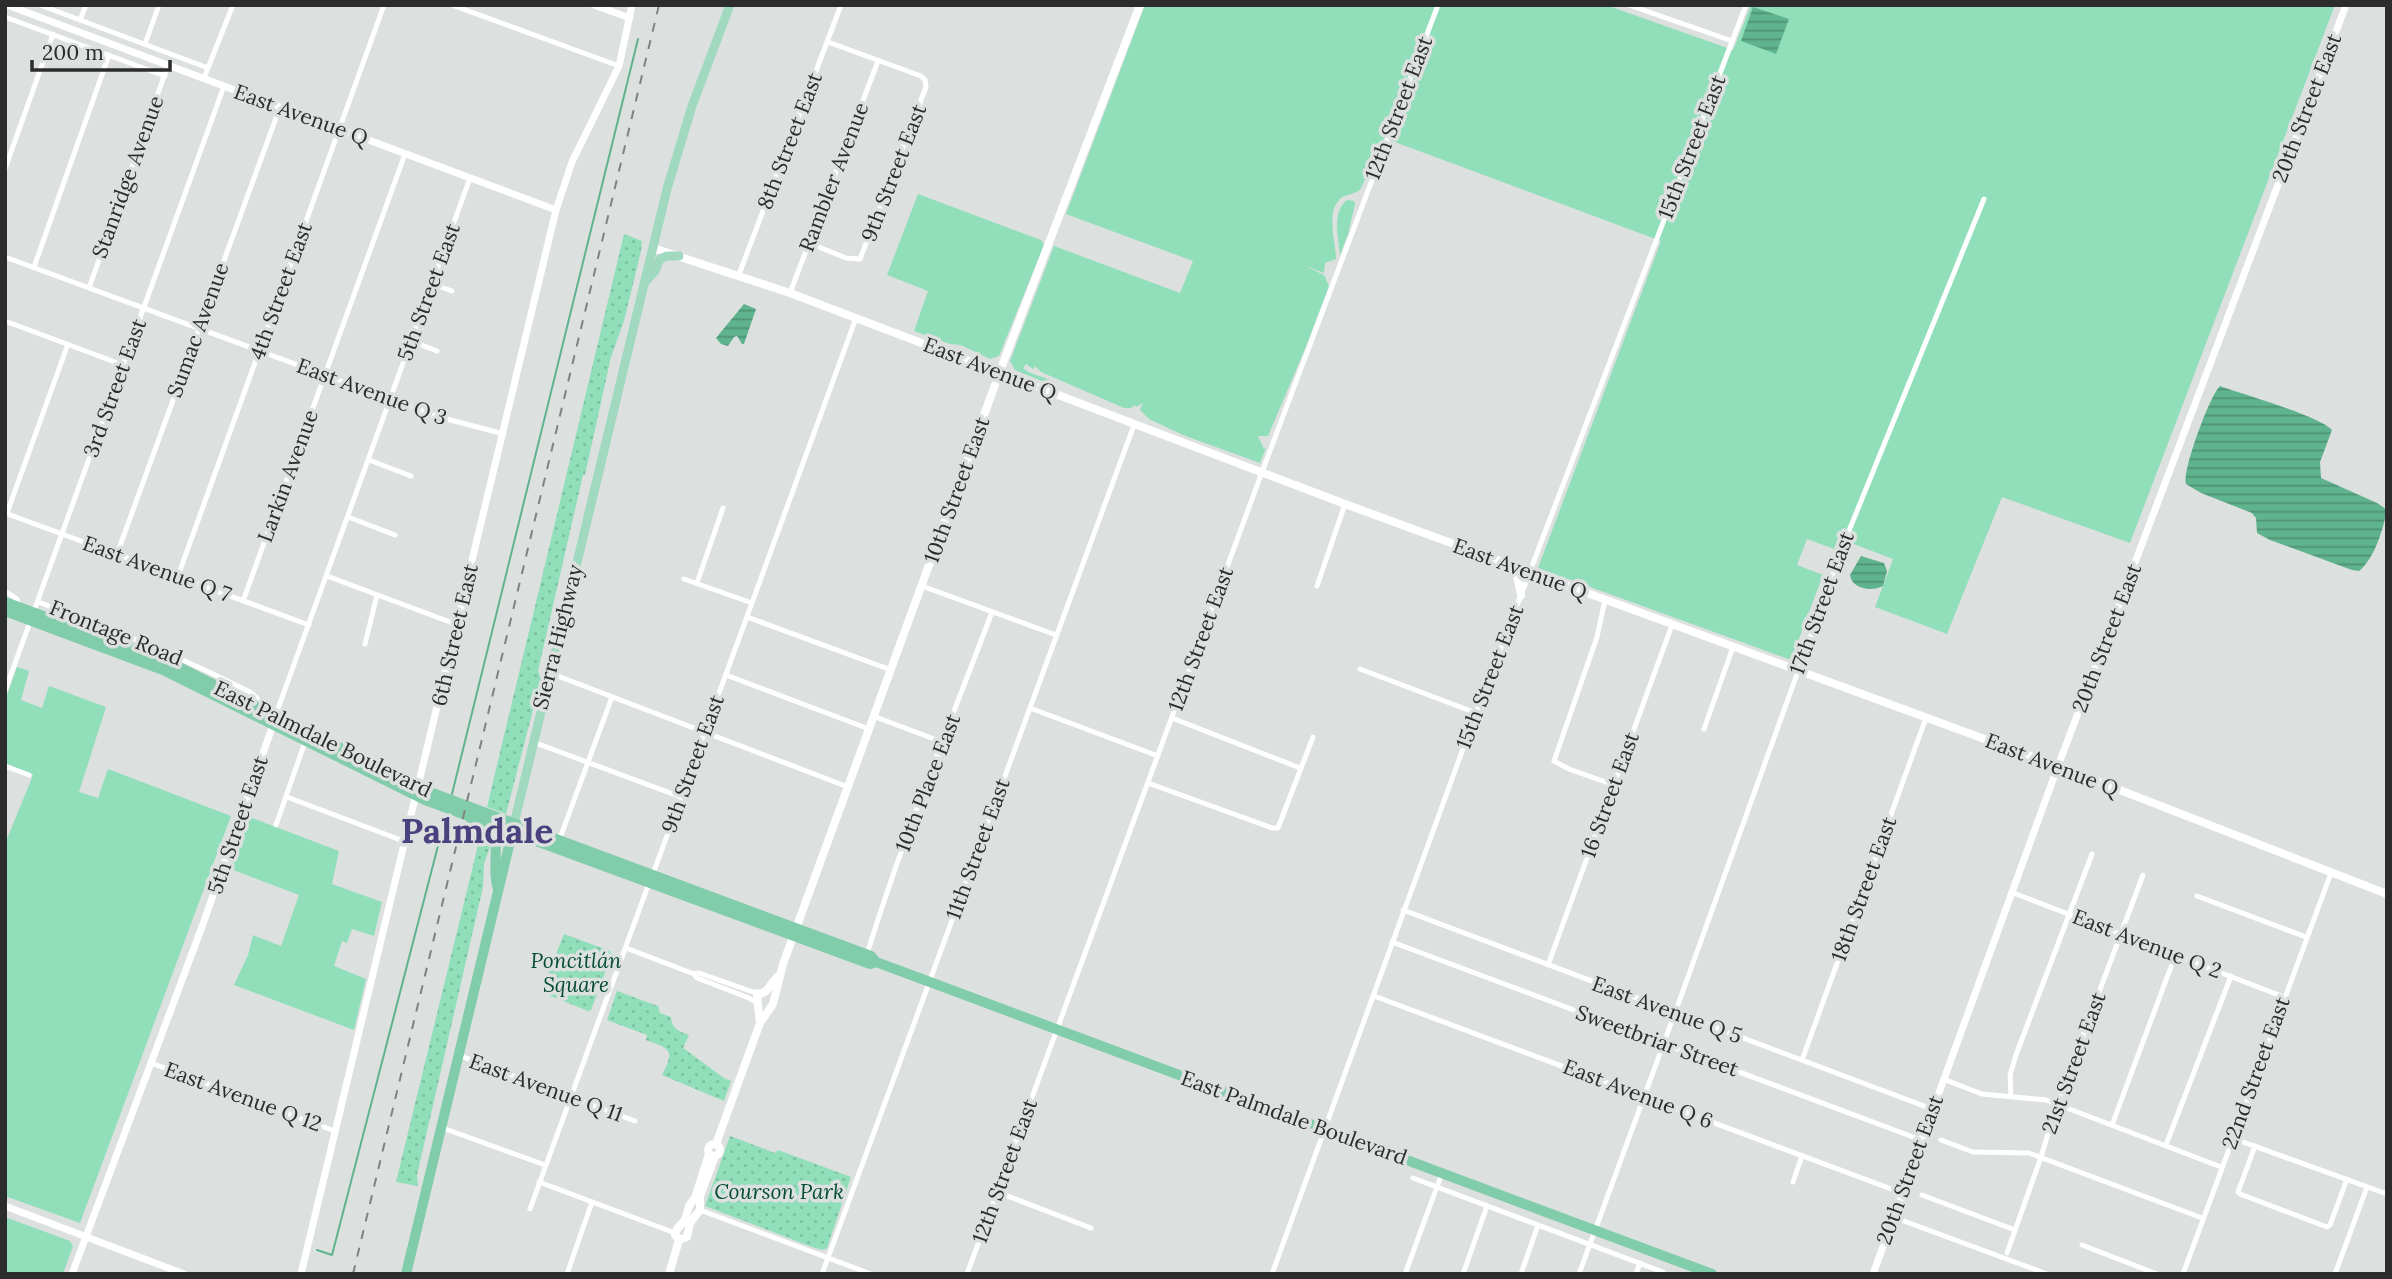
<svg xmlns="http://www.w3.org/2000/svg" width="2392" height="1279" font-family="Lora,serif">
<defs>
<pattern id="park-dots" width="8" height="8" patternUnits="userSpaceOnUse" patternTransform="scale(1.75)"><rect width="8" height="8" fill="#90dfba"/><path d="M2 2h.1M6 6h.1" fill="none" stroke="#7cc0a0" stroke-width="1.8" stroke-linecap="round"/></pattern>
<pattern id="water-rules" width="6" height="5" patternUnits="userSpaceOnUse" patternTransform="scale(1.75)"><rect width="6" height="5" fill="#5fb38e"/><path d="M0 2.5h6" fill="none" stroke="#4f9274"/></pattern>
</defs>
<rect width="100%" height="100%" fill="#dce0de"/>
<g fill="#90dfba">
<path d="M1145,5H1606L1733,50L1751,5H2335L2130,543L2002,497L1947,634L1875,607L1893,559L1838,538L1834,549L1807,539L1797,565L1823,575L1791,660L1538,568L1661,241L1384,138L1360,190C1353,195 1344,194 1339,200C1326,214 1336,243 1336,259L1325,263L1324,273L1303,265L1324,275L1329,286L1305,349L1268,436H1258L1264,449L1266,448L1260,463L1183,435L1149,419L1140,410L1143,403L1136,407L1135,405L1131,408H1124L1041,372L1035,366L1033,369L1026,364L1023,368C1031,376 1044,375 1052,382V385L1015,370L1010,361L1054,246L1180,293L1193,261L1066,214Z"/>
<polygon points="918,194 1041,240 1044,245 999,356 990,359 961,345 950,344 914,331 928,291 887,275"/>
<path d="M1347,200L1354,201L1355,204L1348,234L1340,255C1339,239 1331,212 1347,200Z"/>
<polygon points="17,667 29,671 21,700 42,708 49,686 106,707 79,792 98,798 108,769 231,816 80,1223 5,1196 5,844 33,775 5,763 5,701"/>
<polygon points="247,816 339,851 332,884 382,902 374,936 352,929 347,943 342,941 334,966 366,979 354,1030 234,985 248,955 253,935 281,946 299,895 228,868"/>
<polygon points="5,1217 70,1241 73,1246 63,1274 5,1274"/>
</g>
<g fill="url(#park-dots)">
<polygon points="624,234 642,241 641,251 624,321 611,357 585,475 583,475 538,671 541,679 506,814 487,807"/>
<polygon points="481,833 488,836 491,844 484,864 483,887 417,1175 418,1186 396,1182"/>
<polygon points="564,934 610,951 612,954 591,1010 588,1011 541,992"/>
<path d="M617,991L658,1006L660,1013L671,1017C672,1029 678,1031 689,1035L683,1048L724,1078L731,1081L724,1101L662,1075C675,1050 671,1049 646,1040L647,1035L607,1020Z"/>
<polygon points="730,1136 775,1153 778,1150 851,1177 827,1248 823,1250 812,1247 705,1206"/>
</g>
<g fill="url(#water-rules)">
<polygon points="1753,7 1789,19 1776,54 1741,41"/>
<polygon points="744,304 756,309 744,344 742,344 737,336 734,337 728,346 721,344 716,338"/>
<path d="M2220,386C2242,394 2319,416 2332,430L2320,462L2321,478L2377,503L2387,510C2383,529 2375,558 2359,571L2352,570L2270,540L2257,533L2256,518L2252,513L2201,493L2186,484C2182,471 2210,395 2220,386Z"/>
<path d="M1861,556L1884,563L1887,571L1883,586C1871,592 1852,589 1850,575Z"/>
</g>
<g fill="none" stroke-linecap="round" stroke-linejoin="round">
<g stroke="#5fb38e" stroke-width="2">
<polyline points="452,794 638,39"/>
<polyline points="317,1250 332,1255 446,815"/>
</g>
<g stroke="#fff" stroke-width="5">
<polyline points="40,5 208,68"/>
<polyline points="452,5 619,66"/>
<polyline points="1629,5 1732,41"/>
<polyline points="5,17 165,76"/>
<polyline points="80,20 86,5"/>
<polyline points="145,44 159,5"/>
<polyline points="204,78 233,5"/>
<polyline points="5,169 53,34"/>
<polyline points="809,243 846,258 860,259 926,87 925,80 921,76 828,42"/>
<polyline points="5,257 439,417 504,434"/>
<polyline points="34,267 109,55"/>
<polyline points="738,277 841,5"/>
<polyline points="432,284 452,291"/>
<polyline points="89,288 168,65"/>
<polyline points="790,293 878,61"/>
<polyline points="5,321 123,365"/>
<polyline points="411,341 437,351"/>
<polyline points="369,460 411,476"/>
<polyline points="5,513 309,625"/>
<polyline points="7,513 68,344"/>
<polyline points="348,517 395,535"/>
<polyline points="117,554 280,107"/>
<polyline points="178,576 384,5"/>
<polyline points="327,576 458,625"/>
<polyline points="684,579 752,603"/>
<polyline points="697,583 723,508"/>
<polyline points="922,586 1056,635"/>
<polyline points="1317,586 1345,504"/>
<polyline points="5,591 17,599 19,607"/>
<polyline points="1605,600 1597,637 1554,761 1569,769 1614,785"/>
<polyline points="243,601 405,154"/>
<path d="M38,602C110,628 181,657 250,692L257,698L260,706"/>
<polyline points="747,617 891,670"/>
<polyline points="365,644 377,595"/>
<polyline points="1360,669 1476,713"/>
<polyline points="550,673 848,787"/>
<polyline points="726,675 869,729"/>
<polyline points="5,691 224,86"/>
<polyline points="1030,708 1158,756"/>
<polyline points="873,716 942,742"/>
<polyline points="275,717 470,178"/>
<polyline points="1172,718 1300,768"/>
<polyline points="1704,729 1733,647"/>
<polyline points="533,742 681,797"/>
<polyline points="5,766 29,775"/>
<polyline points="1148,783 1272,828 1278,828 1313,737"/>
<polyline points="287,797 406,842"/>
<polyline points="276,825 305,742"/>
<polyline points="559,841 612,697"/>
<polyline points="653,874 856,318"/>
<polyline points="2011,892 2284,997"/>
<polyline points="2197,896 2306,937"/>
<polyline points="1403,910 1932,1109"/>
<polyline points="1392,942 1921,1140"/>
<polyline points="626,948 694,974 699,973 753,992 760,992"/>
<path d="M867,954C903,838 949,726 992,612"/>
<polyline points="1548,965 1672,625"/>
<polyline points="694,974 697,978 749,998 757,1003"/>
<polyline points="1374,996 1902,1193"/>
<polyline points="1675,1013 1846,538 1984,199"/>
<polyline points="458,1055 635,1121"/>
<polyline points="1802,1060 1926,718"/>
<polyline points="151,1063 335,1131"/>
<polyline points="1943,1079 1982,1094 2046,1100 2221,1167"/>
<polyline points="2011,1097 2010,1075 2016,1055 2092,854"/>
<polyline points="2112,1125 2175,956"/>
<polyline points="440,1127 545,1165"/>
<polyline points="2232,1138 2387,1194"/>
<polyline points="1941,1140 1973,1152 2029,1153 2202,1218"/>
<polyline points="2166,1145 2231,976"/>
<polyline points="2255,1146 2238,1192 2240,1194 2327,1227 2330,1225 2347,1179"/>
<polyline points="1413,1178 1663,1272"/>
<polyline points="539,1182 675,1233"/>
<polyline points="1793,1182 1802,1156"/>
<polyline points="997,1192 1091,1228"/>
<polyline points="1922,1195 2015,1230"/>
<polyline points="530,1209 649,883"/>
<polyline points="700,1210 871,1274"/>
<polyline points="1893,1217 2047,1274"/>
<polyline points="2082,1245 2157,1274"/>
<polyline points="2007,1253 2041,1157 2057,1104 2143,875"/>
<polyline points="567,1274 592,1202"/>
<polyline points="822,1274 1134,425"/>
<polyline points="967,1274 1262,472 1438,5"/>
<polyline points="1272,1274 1476,713 1746,5"/>
<polyline points="1405,1274 1442,1173"/>
<polyline points="1463,1274 1487,1206"/>
<polyline points="1521,1274 1538,1225"/>
<polyline points="1579,1274 1673,1018"/>
<polyline points="1636,1274 1640,1263"/>
<polyline points="2183,1274 2331,873"/>
<polyline points="2335,1274 2367,1187"/>
</g>
<g stroke="#fff" stroke-width="7">
<polyline points="7,5 556,210"/>
<polyline points="594,5 630,18"/>
<polyline points="5,1206 184,1274"/>
<polyline points="72,1274 203,924 274,722"/>
<polyline points="301,1274 556,210 572,162 619,66 632,5"/>
<polyline points="1873,1274 2058,766 2346,5"/>
</g>
<g stroke="#fff" stroke-width="8">
<polyline points="653,248 790,293 1345,504 2058,766 2387,894"/>
<polyline points="1506,565 1517,576 1521,595"/>
<polyline points="760,1023 757,996 766,991 777,977"/>
<circle cx="714" cy="1150" r="6"/>
<polyline points="716,1144 760,1023 773,1004 783,964 1003,363 1140,5"/>
<polyline points="709,1154 695,1198 689,1206 685,1220 677,1229 675,1235 679,1240 687,1237 690,1223 700,1210 700,1196 715,1156"/>
<polyline points="669,1274 679,1240"/>
</g>
<g stroke="#a0d9c0" stroke-width="9">
<polyline points="646,281 655,271 660,259 667,256 679,256"/>
<polyline points="514,824 667,189 692,106 730,5"/>
</g>
<g stroke="#80ccab" stroke-width="10">
<polyline points="5,602 171,663 427,791 871,956 876,962"/>
<polyline points="5,611 163,670 425,800 870,964 876,962 930,982 1712,1274"/>
<path d="M471,819L495,837C498,855 492,871 498,889"/>
<polyline points="406,1274 514,825"/>
</g>
<polyline stroke="#808281" stroke-width="2" stroke-dasharray="9 9" stroke-linecap="butt" points="353,1274 659,5"/>
</g>
<g text-anchor="middle" stroke-width="7" stroke-linejoin="round" paint-order="stroke">
<g font-size="21" fill="#2b2c2b" stroke="#dce0de">
<text transform="translate(1399 108) rotate(-69)" y="7">12th Street East</text>
<text transform="translate(2307 108) rotate(-69)" y="7">20th Street East</text>
<text transform="translate(301 115) rotate(20)" y="7">East Avenue Q</text>
<text transform="translate(790 141) rotate(-69)" y="7">8th Street East</text>
<text transform="translate(1692 147) rotate(-69)" y="7">15th Street East</text>
<text transform="translate(894 173) rotate(-69)" y="7">9th Street East</text>
<text transform="translate(128 177) rotate(-70)" y="7">Stanridge Avenue</text>
<text transform="translate(834 177) rotate(-69)" y="7">Rambler Avenue</text>
<text transform="translate(281 291) rotate(-70)" y="7">4th Street East</text>
<text transform="translate(429 292) rotate(-70)" y="7">5th Street East</text>
<text transform="translate(198 330) rotate(-70)" y="7">Sumac Avenue</text>
<text transform="translate(990 369) rotate(21)" y="7">East Avenue Q</text>
<text transform="translate(115 388) rotate(-70)" y="7">3rd Street East</text>
<text transform="translate(372 392) rotate(20)" y="7">East Avenue Q 3</text>
<text transform="translate(288 476) rotate(-70)" y="7">Larkin Avenue</text>
<text transform="translate(957 490) rotate(-70)" y="7">10th Street East</text>
<text transform="translate(157 569) rotate(20)" y="7">East Avenue Q 7</text>
<text transform="translate(1520 569) rotate(20)" y="7">East Avenue Q</text>
<text transform="translate(1822 603) rotate(-70)" y="7">17th Street East</text>
<text transform="translate(116 633) rotate(22)" y="7">Frontage Road</text>
<text transform="translate(455 635) rotate(-77)" y="7">6th Street East</text>
<text transform="translate(558 637) rotate(-76)" y="7">Sierra Highway</text>
<text transform="translate(2107 638) rotate(-69)" y="7">20th Street East</text>
<text transform="translate(1201 639) rotate(-70)" y="7">12th Street East</text>
<text transform="translate(1490 677) rotate(-69)" y="7">15th Street East</text>
<text transform="translate(323 739) rotate(26)" y="7">East Palmdale Boulevard</text>
<text transform="translate(693 764) rotate(-70)" y="7">9th Street East</text>
<text transform="translate(2052 765) rotate(21)" y="7">East Avenue Q</text>
<text transform="translate(928 783) rotate(-69)" y="7">10th Place East</text>
<text transform="translate(1610 795) rotate(-70)" y="7">16 Street East</text>
<text transform="translate(238 825) rotate(-71)" y="7">5th Street East</text>
<text transform="translate(978 849) rotate(-70)" y="7">11th Street East</text>
<text transform="translate(1864 889) rotate(-70)" y="7">18th Street East</text>
<text transform="translate(2147 944) rotate(21)" y="7">East Avenue Q 2</text>
<text transform="translate(1667 1010) rotate(20)" y="7">East Avenue Q 5</text>
<text transform="translate(1657 1041) rotate(20)" y="7">Sweetbriar Street</text>
<text transform="translate(2074 1063) rotate(-70)" y="7">21st Street East</text>
<text transform="translate(2256 1073) rotate(-70)" y="7">22nd Street East</text>
<text transform="translate(546 1088) rotate(20)" y="7">East Avenue Q 11</text>
<text transform="translate(1638 1094) rotate(21)" y="7">East Avenue Q 6</text>
<text transform="translate(243 1097) rotate(20)" y="7">East Avenue Q 12</text>
<text transform="translate(1294 1118) rotate(20)" y="7">East Palmdale Boulevard</text>
<text transform="translate(1910 1170) rotate(-70)" y="7">20th Street East</text>
<text transform="translate(1005 1171) rotate(-70)" y="7">12th Street East</text>
</g>
<g font-size="21" font-style="italic" fill="#064d35" stroke="#dce0de">
<text x="576" y="968">Poncitlán<tspan x="576" dy="24">Square</tspan></text>
<text x="779" y="1199">Courson Park</text>
</g>
<g font-size="35" font-weight="bold" fill="#4b417e" stroke="#dce0de">
<text x="477" y="843">Palmdale</text>
</g>
</g>
<rect width="2392" height="1279" fill="none" stroke="#2b2c2b" stroke-width="14"/>
<path d="M32 60v10h138v-10" fill="none" stroke="#2b2c2b" stroke-width="3.5"/>
<text x="42" y="60" font-size="21" fill="#2b2c2b" stroke="#dce0de" stroke-width="5" paint-order="stroke">200 m</text>
</svg>
